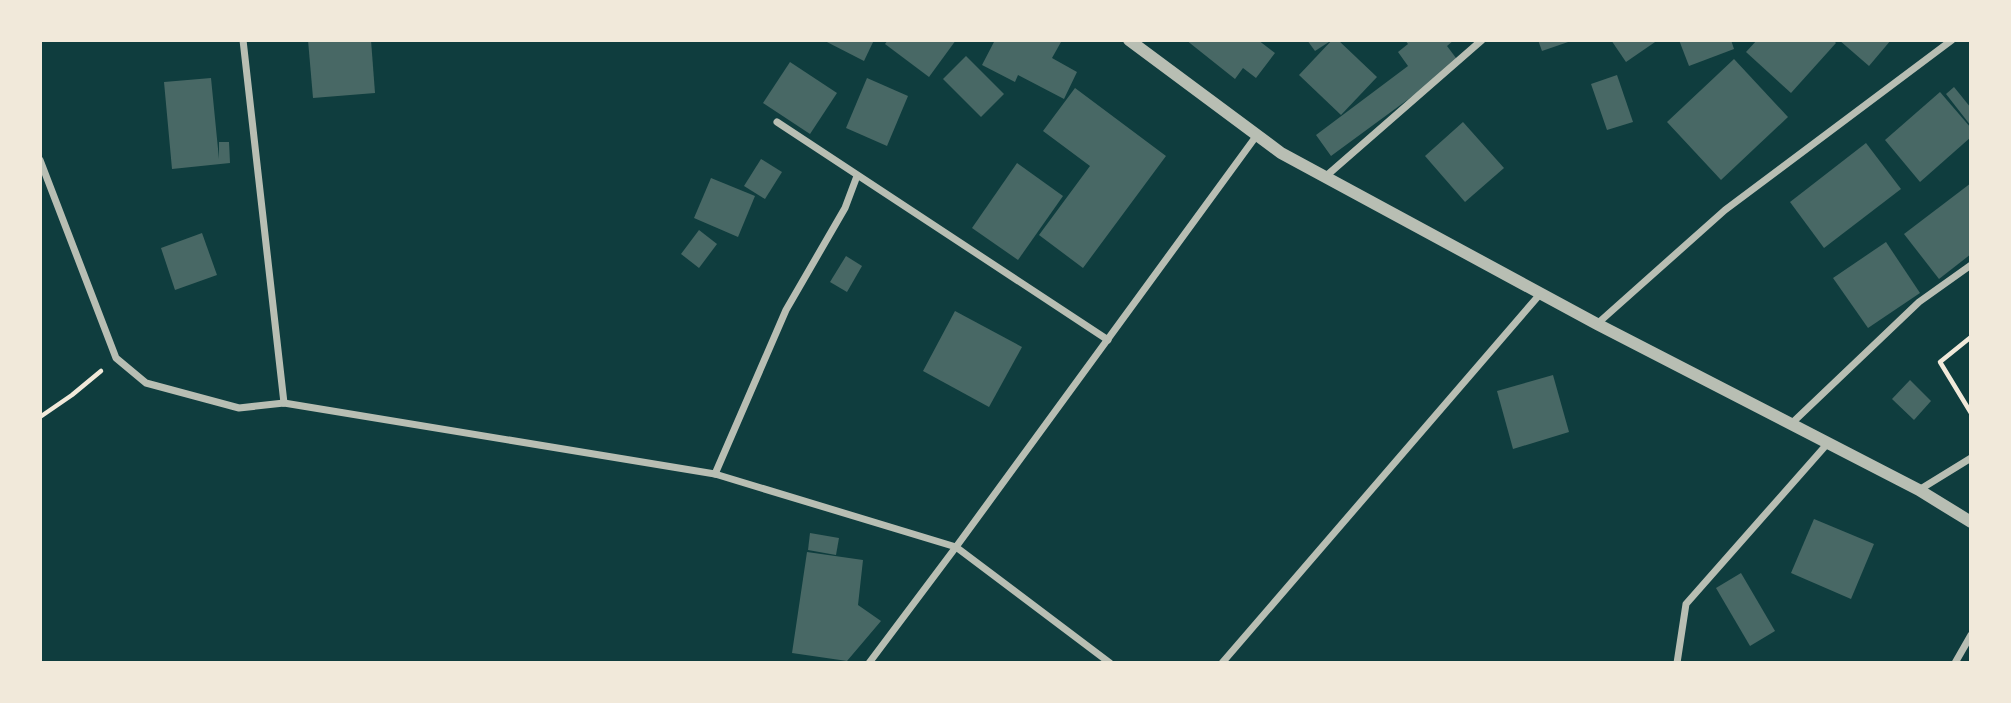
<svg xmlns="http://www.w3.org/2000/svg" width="2011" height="703" font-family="Commissioner,sans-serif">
<rect width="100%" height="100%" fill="#0f3d3e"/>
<g fill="#486865">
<polygon points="308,40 371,40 375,93 313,98"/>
<polygon points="823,40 874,40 864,61"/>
<polygon points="888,40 956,40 929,77 885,44"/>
<polygon points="995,40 1061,42 1052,58 1077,72 1064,99 1018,75 1015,82 982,65"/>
<polygon points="1186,40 1258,40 1275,53 1256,78 1243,68 1235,79"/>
<polygon points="1307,40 1332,40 1315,51"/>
<polygon points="1332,40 1338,40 1377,77 1341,115 1299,75"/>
<polygon points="1405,40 1454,40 1447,46 1459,62 1331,156 1316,135 1408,66 1398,52 1408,44"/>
<polygon points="1538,40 1571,40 1571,41 1542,51"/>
<polygon points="1611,40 1658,40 1626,62"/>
<polygon points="1679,40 1731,40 1734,49 1689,66"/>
<polygon points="1757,40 1833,40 1836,43 1791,93 1746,52"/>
<polygon points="1839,40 1891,40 1869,66"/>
<polygon points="966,56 1004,94 981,117 943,79"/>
<polygon points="1734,59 1788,117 1721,180 1667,122"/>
<polygon points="790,62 837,93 810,134 763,103"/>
<polygon points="1617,75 1633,122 1607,130 1591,84"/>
<polygon points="211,78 219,159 219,142 229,142 230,163 172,169 164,82"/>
<polygon points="867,78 908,96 887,146 846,128"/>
<polygon points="1954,87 1971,108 1971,126 1946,94"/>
<polygon points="1075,88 1166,156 1083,268 1039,235 1090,166 1043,131"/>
<polygon points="1940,92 1971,128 1971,137 1920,182 1885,140"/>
<polygon points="1463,122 1504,168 1465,202 1425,156"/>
<polygon points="1866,143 1901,189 1824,248 1790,202"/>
<polygon points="761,159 782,172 765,199 744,186"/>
<polygon points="1017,163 1063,196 1018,260 972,228"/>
<polygon points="711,178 755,196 738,237 694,218"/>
<polygon points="1971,183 1971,254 1939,279 1904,234"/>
<polygon points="699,230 717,244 699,268 681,254"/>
<polygon points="202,233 217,275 175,290 161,248"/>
<polygon points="1886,242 1920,293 1868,328 1833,278"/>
<polygon points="846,256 862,266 847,292 830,282"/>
<polygon points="955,311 1022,347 989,407 923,371"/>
<polygon points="1553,375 1569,432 1513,449 1497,391"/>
<polygon points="1910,380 1931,401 1914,420 1892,399"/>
<polygon points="1814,519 1874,544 1851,599 1791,573"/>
<polygon points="810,533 839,538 836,555 808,550"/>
<polygon points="807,552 863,560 858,605 881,621 847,661 792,653"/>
<polygon points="1741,573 1775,631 1750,646 1716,588"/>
</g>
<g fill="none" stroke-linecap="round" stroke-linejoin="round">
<g stroke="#f1e9da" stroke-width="4.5">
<polyline points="1971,337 1940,362 1971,413"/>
<polyline points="40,417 72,395 101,371"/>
</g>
<g stroke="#b8beb3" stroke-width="7">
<polyline points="243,40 284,403"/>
<polyline points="777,122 1108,340"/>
<polyline points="40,160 116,358 146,383 239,408 284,403 715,474 956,547 1110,663"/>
<polyline points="1325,177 1482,40"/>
<polyline points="1597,324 1725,210 1952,40"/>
<polyline points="1791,424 1919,302 1971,265"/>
<polyline points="715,474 786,310 845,208 857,176"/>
<polyline points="1919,490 1971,458"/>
<polyline points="869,663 956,547 1257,135"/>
<polyline points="1222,663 1541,293"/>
<polyline points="1677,663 1686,604 1828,443"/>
<polyline points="1955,663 1971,635"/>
</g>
<polyline stroke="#b8beb3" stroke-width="12" points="1129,40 1281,153 1597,324 1919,490 1971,522"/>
</g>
<rect width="2011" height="703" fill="none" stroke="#f1e9da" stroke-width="84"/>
</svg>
